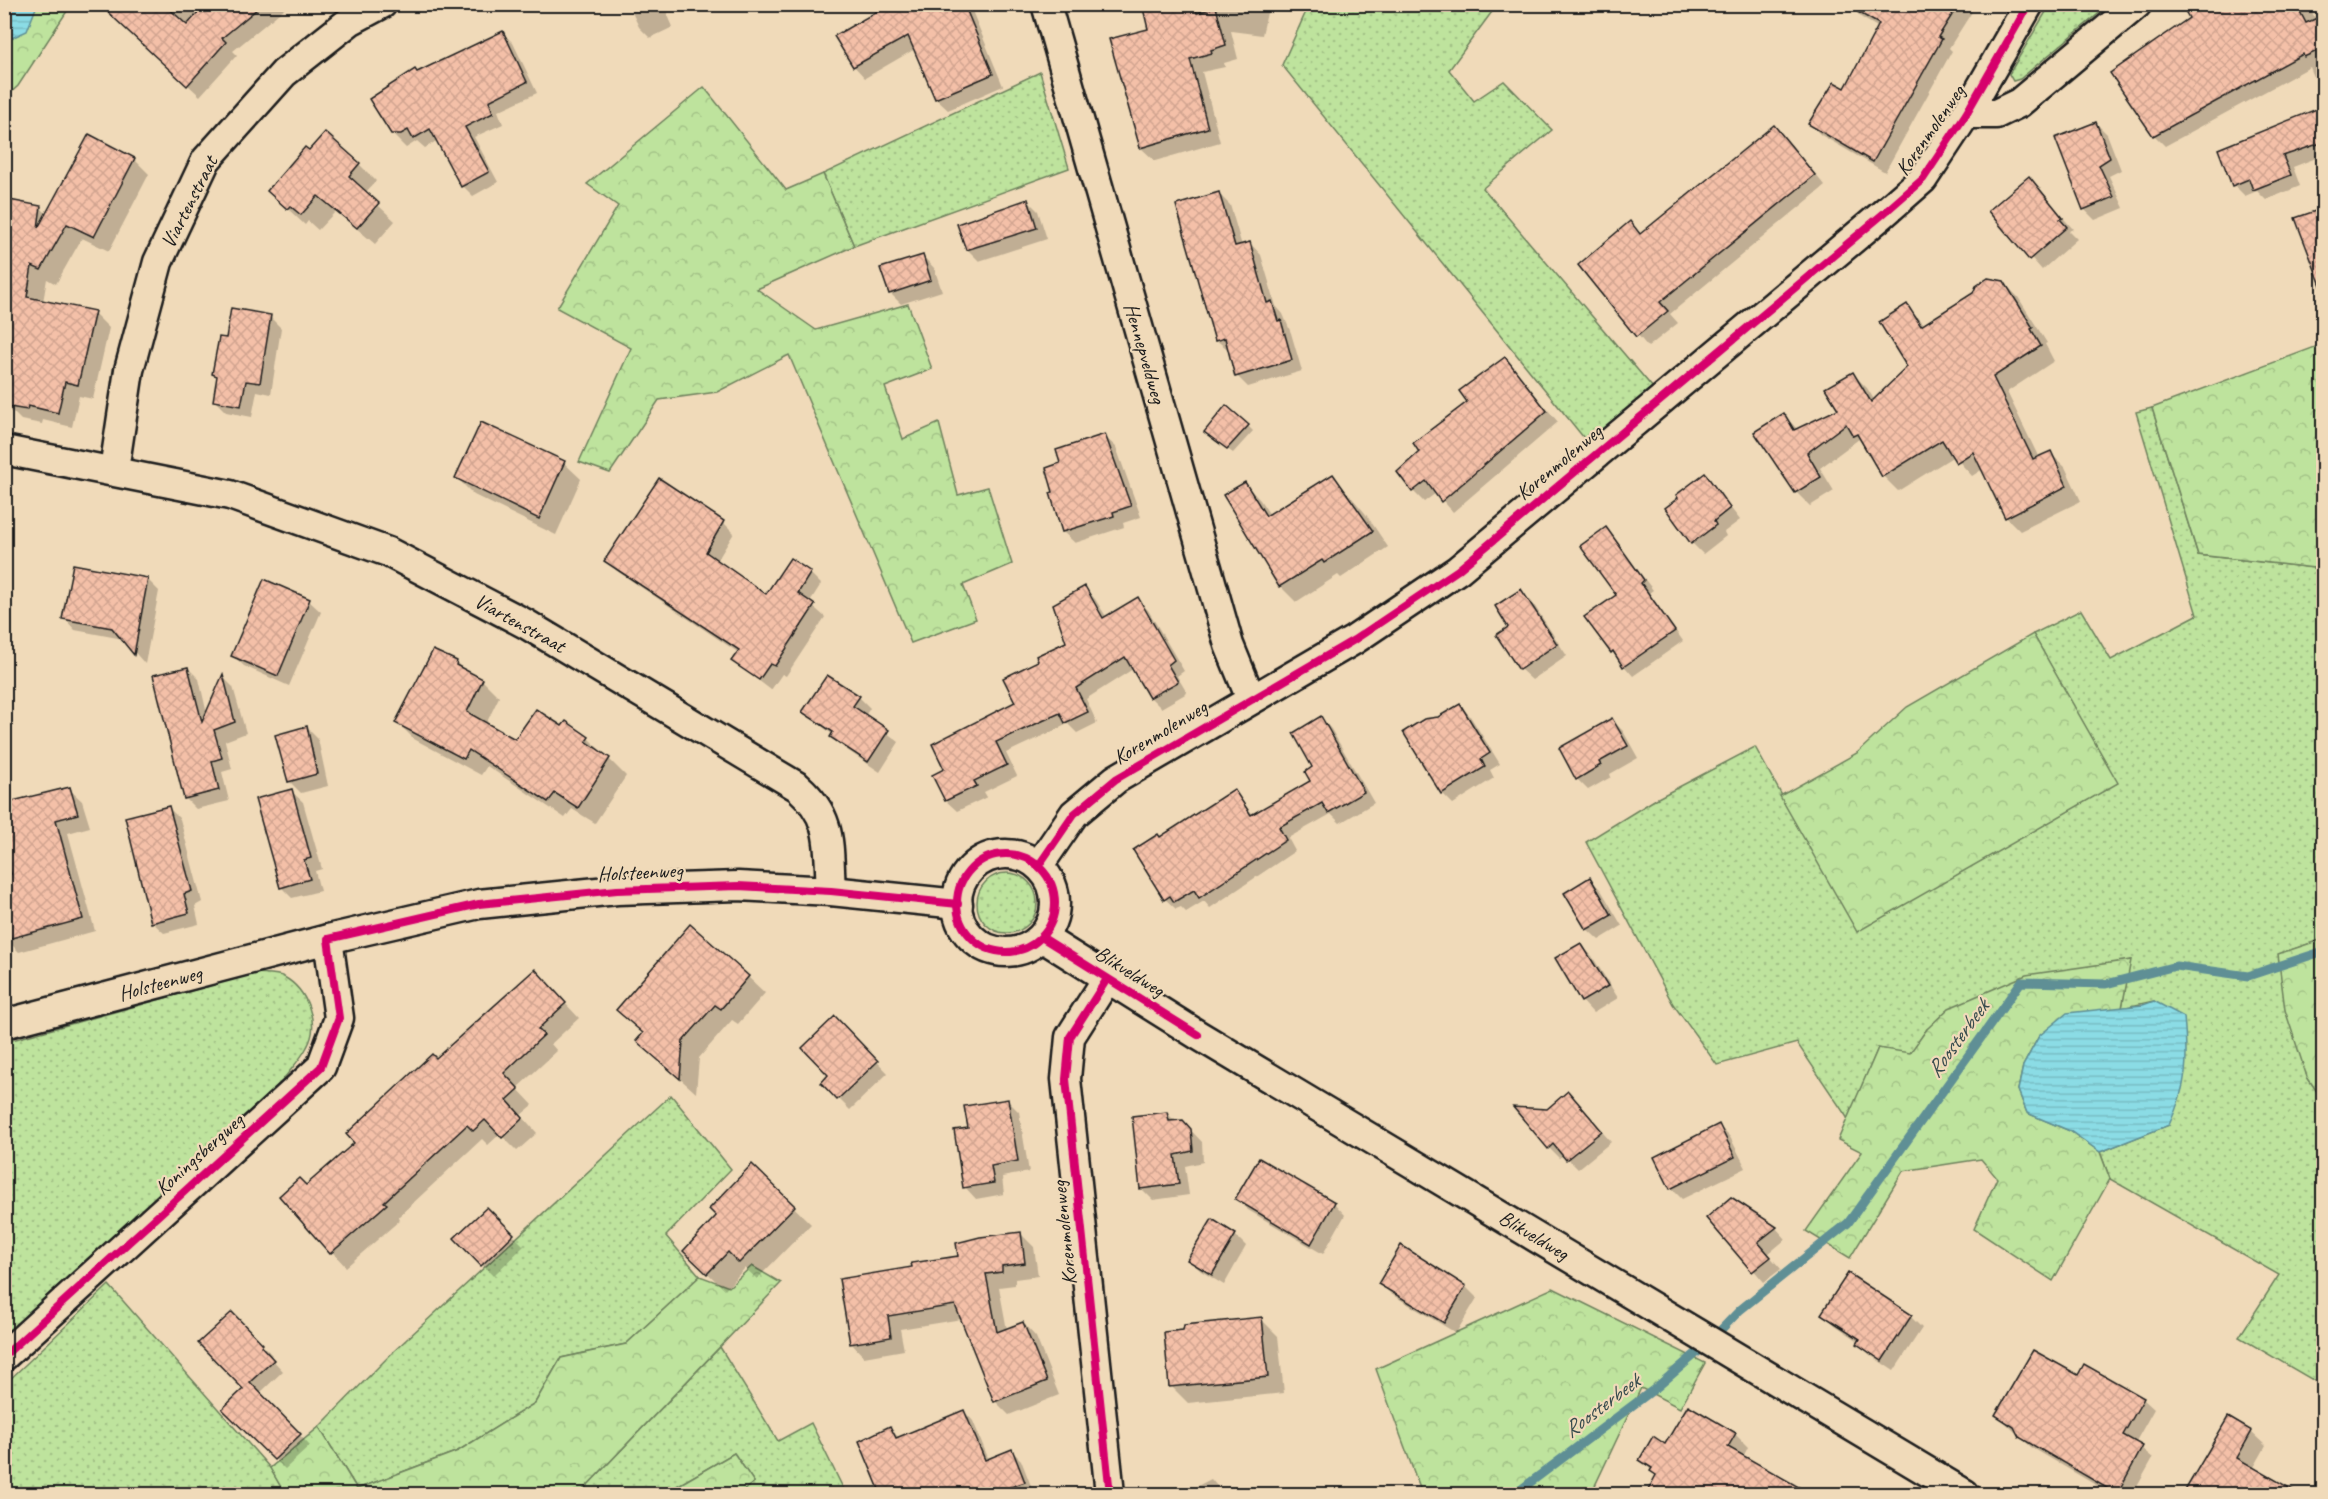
<svg xmlns="http://www.w3.org/2000/svg" width="2328" height="1499" font-family="Caveat,sans-serif">
<defs>
<pattern id="grass-dots" width="8" height="8" patternUnits="userSpaceOnUse" patternTransform="scale(1.5)"><rect width="8" height="8" fill="#bee39d"/><path d="M2 2h.1M6 6h.1" fill="none" stroke="#a3c287" stroke-width="1.8" stroke-linecap="round"/></pattern>
<pattern id="forest-crowns" width="20" height="18" patternUnits="userSpaceOnUse" patternTransform="scale(1.5)"><rect width="20" height="18" fill="#bee39d"/><path d="M2 6a3 3 0 1 1 6 0M12 15a3 3 0 1 1 6 0" fill="none" stroke="#a3c287"/></pattern>
<pattern id="water-rules" width="6" height="5" patternUnits="userSpaceOnUse" patternTransform="scale(1.5)"><rect width="6" height="5" fill="#8bdce5"/><path d="M0 2.5h6" fill="none" stroke="#77bcc4"/></pattern>
<pattern id="building-cross-hatch" width="8" height="8" patternUnits="userSpaceOnUse" patternTransform="scale(1.5)"><rect width="8" height="8" fill="#f4c0a8"/><path d="M0 0l8 8M0 8l8-8" fill="none" stroke="#d1a490"/></pattern>
</defs>
<rect width="100%" height="100%" fill="#f0dab9"/>
<filter id="ink" filterUnits="userSpaceOnUse"><feTurbulence type="fractalNoise" baseFrequency=".0167" numOctaves="2"/><feDisplacementMap in="SourceGraphic" scale="12" xChannelSelector="R" yChannelSelector="G"/><feConvolveMatrix kernelMatrix="1 2 1 2 8 2 1 2 1" color-interpolation-filters="sRGB"/></filter>
<g filter="url(#ink)">
<g fill="url(#grass-dots)" stroke="#6d805c" stroke-width="1.5">
<polygon points="1309,5 1497,5 1449,70 1474,101 1504,81 1552,130 1483,188 1653,388 1588,443 1282,65"/>
<polygon points="2050,5 2109,5 2020,79 2013,81 2009,74"/>
<polygon points="1040,72 1069,168 854,246 823,174"/>
<polygon points="2152,408 2198,555 2323,569 2323,939 2279,954 2307,1077 2323,1100 2323,1386 2239,1337 2279,1275 2110,1179 2100,1152 2169,1125 2154,1001 2122,1008 2130,960 1927,1029 1910,1054 1878,1048 1848,1119 1797,1043 1717,1065 1673,1004 1586,842 1656,799 1755,747 1857,931 2117,783 2033,634 2081,610 2111,660 2197,615 2136,412"/>
<circle cx="1007" cy="903" r="30"/>
<path d="M256,973C265,974 277,973 284,977C306,989 321,1023 307,1047C301,1059 290,1070 282,1081L5,1338V1042Z"/>
<polygon points="671,1095 731,1169 666,1236 700,1276 626,1344 561,1358 535,1403 458,1451 357,1489 319,1427 394,1351"/>
<polygon points="109,1285 270,1468 285,1494 5,1494 5,1384"/>
<polygon points="720,1347 778,1441 811,1423 846,1494 739,1494 754,1482 734,1453 663,1494 579,1494"/>
</g>
<g fill="url(#forest-crowns)" stroke="#6d805c" stroke-width="1.5">
<polygon points="35,5 71,5 18,86 5,98 4,18"/>
<polygon points="704,87 786,190 823,174 854,246 757,289 816,330 908,304 932,369 885,387 903,439 939,423 958,495 988,487 1012,564 963,585 976,619 911,643 789,355 717,392 659,400 610,473 579,462 631,348 557,308 618,206 587,184"/>
<polygon points="2323,344 2323,569 2198,555 2152,408"/>
<polygon points="2033,634 2118,783 1857,932 1780,796 1857,753 1907,707"/>
<polygon points="2323,939 2324,939 2323,1100 2307,1077 2285,1010 2278,954"/>
<polygon points="2131,960 2122,1008 2098,1011 2039,1036 2023,1066 2018,1090 2027,1113 2070,1131 2100,1152 2110,1179 2053,1281 1974,1229 1997,1178 1981,1159 1903,1171 1850,1258 1806,1231 1862,1152 1838,1140 1878,1048 1910,1053 1927,1029 1949,1008 2026,975"/>
<polygon points="752,1266 781,1283 579,1494 285,1494 270,1468 319,1427 357,1489 458,1451 535,1403 561,1358 626,1344 700,1276 729,1287"/>
<polygon points="1553,1288 1705,1363 1680,1408 1641,1388 1591,1494 1422,1494 1376,1369"/>
<polygon points="734,1453 754,1482 739,1494 663,1494"/>
</g>
<g fill="url(#water-rules)" stroke="#5f8f95" stroke-width="1.5">
<polygon points="4,5 37,5 27,31 5,41"/>
<path d="M2154,1001L2184,1017C2188,1059 2188,1085 2169,1125L2100,1152L2070,1131L2027,1113L2018,1090L2023,1066L2039,1036L2067,1013L2143,1005Z"/>
</g>
<g fill="#0003">
<polygon points="110,4 290,4 233,51 237,55 200,96 118,21"/>
<polygon points="628,4 684,4 667,13 673,27 650,38 639,27"/>
<polygon points="893,4 973,4 970,6 1003,86 948,110 936,99 915,49 865,78 854,66"/>
<polygon points="1167,4 1269,4 1262,35 1231,31 1238,59 1224,63 1225,67 1202,72 1220,142 1155,161 1141,148 1111,40 1160,27"/>
<polygon points="1852,4 1977,4 1949,48 1952,51 1885,172 1821,135 1810,124 1846,90 1879,28 1862,18 1851,7"/>
<polygon points="2196,4 2308,4 2316,20 2324,20 2324,102 2310,67 2165,146 2154,135"/>
<polygon points="502,32 513,43 537,93 498,111 503,124 474,137 498,182 473,196 463,186 438,140 425,148 417,141 406,148 395,137 371,99"/>
<polygon points="2324,108 2324,155 2293,167 2300,186 2266,200 2257,191 2245,196 2234,185"/>
<polygon points="2096,123 2107,134 2121,170 2109,176 2124,208 2095,220 2084,209"/>
<polygon points="1785,138 1825,186 1670,314 1678,323 1648,347 1580,266 1630,223 1642,235"/>
<polygon points="134,159 149,174 109,251 82,238 56,284 47,279 43,302 94,313 109,328 93,399 79,396 72,427 43,420 42,424 21,420 13,412 4,410 4,336 40,207 47,214"/>
<polygon points="359,164 376,181 365,193 395,221 375,244 336,211 318,230 308,221 305,225 269,191"/>
<polygon points="2028,178 2073,229 2069,231 2077,239 2042,270 1990,211"/>
<polygon points="1219,194 1230,205 1242,246 1250,243 1261,255 1276,306 1283,314 1291,333 1302,371 1248,387 1237,376 1230,351 1216,340"/>
<polygon points="1027,200 1038,211 1047,239 979,261 967,249"/>
<polygon points="923,256 934,268 942,291 901,304 890,293"/>
<polygon points="2003,282 2018,297 2047,343 2045,344 2054,361 2007,392 2039,458 2050,453 2065,467 2081,501 2020,531 2006,517 1983,469 1972,476 1954,456 1898,491 1883,476 1859,439 1820,468 1834,491 1810,506 1796,492 1784,415 1798,430 1840,410 1853,374 1867,388 1875,401 1909,368 1907,306 1924,325"/>
<polygon points="270,317 281,328 271,394 257,391 252,417 226,412 214,400 218,378 214,374 227,339"/>
<polygon points="1505,359 1558,422 1453,512 1436,493 1424,502 1413,491 1469,402"/>
<polygon points="1248,426 1253,431 1233,453 1211,437"/>
<polygon points="1104,436 1116,447 1141,517 1123,523 1124,527 1075,543 1063,532 1051,494 1055,493 1062,464"/>
<polygon points="564,463 581,479 556,535 474,495 457,478"/>
<polygon points="1705,475 1740,520 1724,532 1726,536 1703,554 1692,543"/>
<polygon points="1333,476 1365,513 1388,547 1341,578 1338,575 1296,602 1280,586 1245,484 1260,500 1270,515"/>
<polygon points="660,481 723,522 734,533 717,561 767,596 810,573 821,584 809,603 825,617 786,676 782,674 771,690 733,661 739,653 617,571 606,560"/>
<polygon points="1606,529 1653,590 1649,593 1683,641 1633,676 1612,652 1618,596"/>
<polygon points="148,580 159,591 145,664 123,639 75,630 64,618"/>
<polygon points="264,581 309,601 321,612 289,686 244,666 232,655"/>
<polygon points="1085,588 1095,599 1107,618 1137,599 1148,610 1184,671 1177,676 1187,693 1161,708 1150,697 1133,669 1086,699 1097,723 1077,733 1068,724 1006,753 1017,776 984,792 987,797 957,811 946,801 934,776 946,770 1017,702 1040,661 1068,643"/>
<polygon points="1521,591 1532,602 1567,656 1532,680 1520,669"/>
<polygon points="457,663 466,672 482,680 499,697 486,724 516,741 563,728 588,738 626,776 595,823 572,809 565,818 487,766 481,775 414,739 397,722"/>
<polygon points="188,668 199,679 207,714 223,677 233,687 246,733 225,741 232,769 222,772 229,801 196,809 185,798"/>
<polygon points="859,697 870,708 865,716 899,742 880,772 844,748 833,735 804,712"/>
<polygon points="1460,705 1470,716 1500,764 1490,770 1494,778 1453,804 1442,793 1405,733 1439,718"/>
<polygon points="1321,718 1331,729 1374,803 1340,823 1331,814 1288,838 1295,851 1210,908 1204,901 1186,912 1181,907 1176,909 1165,899 1161,839 1234,791 1254,816 1312,782"/>
<polygon points="1612,720 1623,731 1638,758 1610,774 1611,777 1588,790 1577,779"/>
<polygon points="307,728 318,739 328,786 301,793 290,782 277,736"/>
<polygon points="69,789 82,801 90,827 68,833 95,931 19,952 6,939 13,875"/>
<polygon points="291,791 303,802 322,869 315,871 320,891 292,898 281,887"/>
<polygon points="169,808 180,819 202,902 195,906 199,924 164,933 152,922"/>
<polygon points="1590,879 1601,890 1622,926 1599,940 1587,929 1566,893"/>
<polygon points="1581,945 1592,956 1618,998 1593,1013 1582,1001 1557,959"/>
<polygon points="748,977 765,993 738,1024 732,1020 699,1058 696,1093 638,1041 644,1035 618,1010"/>
<polygon points="549,986 579,1018 551,1044 557,1051 517,1088 533,1105 521,1115 537,1133 517,1151 500,1134 488,1145 482,1139 398,1217 400,1220 346,1267 281,1196 306,1187 356,1143 436,1060"/>
<polygon points="835,1018 888,1073 850,1110 823,1083 830,1075"/>
<polygon points="1568,1093 1611,1142 1578,1169 1564,1155 1559,1158 1549,1148 1547,1110"/>
<polygon points="1008,1101 1019,1112 1029,1172 1002,1177 1004,1194 976,1199 965,1187 969,1129"/>
<polygon points="1167,1113 1176,1122 1183,1122 1202,1142 1203,1162 1185,1166 1189,1195 1153,1200 1142,1189"/>
<polygon points="1719,1126 1730,1137 1746,1168 1682,1199 1671,1188"/>
<polygon points="1260,1160 1334,1203 1345,1215 1323,1254 1248,1210 1237,1199"/>
<polygon points="752,1166 811,1224 757,1279 745,1268 725,1290 685,1251 718,1216"/>
<polygon points="487,1209 524,1246 493,1276 457,1238"/>
<polygon points="1709,1218 1776,1228 1786,1239 1768,1254 1781,1269 1764,1282"/>
<polygon points="1021,1234 1034,1247 1038,1276 1015,1279 1015,1285 999,1287 1007,1330 1023,1323 1036,1337 1059,1395 1009,1415 995,1401 962,1319 900,1329 904,1350 864,1357 851,1343 914,1268 960,1257"/>
<polygon points="1235,1235 1246,1246 1224,1285 1201,1271 1189,1260"/>
<polygon points="1402,1247 1466,1287 1477,1298 1456,1333 1391,1294 1380,1283"/>
<polygon points="1849,1276 1911,1317 1922,1328 1894,1371 1870,1355 1859,1344 1860,1342 1835,1325 1823,1314"/>
<polygon points="232,1314 272,1355 270,1357 283,1371 260,1393 310,1446 285,1469 224,1409 245,1389"/>
<polygon points="1261,1319 1278,1336 1284,1393 1188,1403 1171,1386"/>
<polygon points="2078,1377 2143,1399 2154,1409 2135,1443 2153,1458 2133,1494 2111,1494 2031,1447 1997,1415"/>
<polygon points="964,1411 973,1421 989,1460 1012,1451 1021,1460 1033,1491 1025,1494 883,1494 861,1442 890,1428 899,1438"/>
<polygon points="2229,1419 2251,1432 2266,1446 2253,1469 2297,1494 2185,1494"/>
<polygon points="1735,1434 1748,1447 1743,1457 1808,1494 1647,1494 1657,1476 1641,1460 1666,1446"/>
<polygon points="1211,1479 1224,1494 1182,1494"/>
</g>
<g fill="none" stroke-linecap="round" stroke-linejoin="round">
<g stroke="#5f8f95" stroke-width="9">
<polyline points="1713,1338 1740,1310 1848,1223 2021,982 2106,984 2176,966 2248,976 2324,951"/>
<polyline points="1515,1494 1657,1387 1707,1344"/>
</g>
</g>
<g fill="url(#building-cross-hatch)" stroke="#1c1c1c" stroke-width="1.5">
<polygon points="99,4 164,4 187,25 206,4 263,4 222,38 226,42 187,86"/>
<polygon points="890,4 964,4 993,74 935,99 908,36 853,67 834,36"/>
<polygon points="1142,4 1194,4 1197,13 1216,7 1226,45 1211,50 1212,53 1190,59 1208,128 1140,148 1109,39 1148,29"/>
<polygon points="1844,4 1959,4 1938,37 1942,39 1873,162 1808,124 1834,82 1845,88 1879,24"/>
<polygon points="2181,4 2296,4 2306,23 2324,15 2324,48 2304,57 2303,54 2153,136 2110,73 2189,18"/>
<polygon points="503,31 527,82 489,101 493,113 465,127 489,172 461,187 430,129 413,139 408,130 401,134 391,134 369,99 415,69 417,72"/>
<polygon points="2324,106 2324,142 2283,156 2291,175 2253,190 2249,179 2232,186 2218,149"/>
<polygon points="2096,122 2110,158 2099,165 2114,197 2083,210 2055,138"/>
<polygon points="1774,125 1815,175 1660,302 1668,311 1636,337 1578,265 1630,221 1640,234"/>
<polygon points="325,132 360,163 349,176 379,203 357,228 318,196 301,215 290,206 287,209 267,191 305,147 309,150"/>
<polygon points="89,134 135,158 94,237 67,224 41,270 32,266 27,297 95,311 78,385 65,382 58,413 28,406 27,410 4,406 4,199 41,206 38,228"/>
<polygon points="2029,176 2063,218 2060,219 2067,227 2029,260 1988,211"/>
<polygon points="1219,192 1235,246 1250,242 1267,303 1272,301 1278,321 1281,320 1292,360 1235,377 1225,338 1215,341 1176,205"/>
<polygon points="1028,199 1037,228 966,250 957,224"/>
<polygon points="2324,208 2324,287 2322,288 2295,218"/>
<polygon points="923,255 931,280 889,294 880,268"/>
<polygon points="1988,278 2004,281 2033,328 2031,329 2041,346 1993,377 2033,459 2051,451 2067,486 2005,518 1973,452 1956,463 1942,440 1882,477 1857,434 1853,436 1846,424 1807,453 1821,477 1795,493 1754,432 1784,413 1794,430 1838,409 1825,388 1853,372 1871,402 1907,367 1879,322 1907,304 1921,326 1973,293 1976,286"/>
<polygon points="231,308 271,315 260,383 246,381 241,406 213,401 217,376 212,374 219,337 226,338"/>
<polygon points="1505,357 1547,411 1441,502 1426,481 1412,492 1397,472 1419,452 1413,443 1467,402 1459,391"/>
<polygon points="1226,405 1249,425 1227,449 1204,432"/>
<polygon points="481,422 565,461 539,519 455,478"/>
<polygon points="1105,434 1131,506 1113,512 1114,516 1062,532 1050,493 1053,492 1046,468 1060,463 1056,450"/>
<polygon points="1705,473 1730,508 1714,521 1716,525 1691,544 1665,508 1678,498 1676,495"/>
<polygon points="1333,474 1373,531 1324,563 1322,560 1279,587 1223,495 1245,482 1266,516"/>
<polygon points="659,478 724,521 706,552 766,594 790,558 811,572 798,593 815,605 775,666 770,664 759,680 731,661 739,650 604,561"/>
<polygon points="1606,527 1644,580 1641,583 1675,631 1623,667 1613,651 1611,653 1584,617 1616,595 1580,546"/>
<polygon points="73,564 148,578 134,655 112,628 62,619"/>
<polygon points="264,579 310,599 278,676 231,656"/>
<polygon points="1085,586 1103,618 1138,597 1174,660 1168,665 1178,682 1149,698 1125,657 1076,688 1088,712 1065,723 1060,713 996,742 1007,765 974,781 977,786 945,801 932,775 944,769 932,744 1015,702 1003,678 1038,661 1036,656 1066,642 1053,604"/>
<polygon points="1521,589 1557,644 1519,670 1496,635 1508,627 1495,606"/>
<polygon points="433,650 457,661 456,665 483,679 467,712 515,739 536,709 562,726 566,721 589,737 586,741 610,758 578,808 555,793 548,802 469,750 464,759 395,723"/>
<polygon points="188,667 202,722 223,674 235,722 214,730 222,758 212,761 219,790 184,799 153,675"/>
<polygon points="827,675 860,696 853,706 889,730 868,762 830,737 833,732 802,712"/>
<polygon points="1460,704 1490,753 1481,759 1485,767 1441,794 1403,732 1424,719 1438,717"/>
<polygon points="1321,716 1364,792 1328,813 1322,803 1279,827 1286,840 1199,898 1194,890 1174,902 1170,896 1164,900 1133,850 1158,834 1160,837 1234,789 1251,815 1310,781 1305,772 1312,767 1293,733"/>
<polygon points="1612,718 1628,746 1599,762 1601,765 1576,780 1559,748"/>
<polygon points="307,726 317,774 288,782 275,735"/>
<polygon points="70,787 78,814 56,820 83,919 4,940 4,876 11,874 4,848 4,803"/>
<polygon points="292,789 311,858 304,860 310,879 280,888 255,799"/>
<polygon points="169,806 192,891 184,894 189,913 151,923 125,817"/>
<polygon points="1590,877 1612,915 1586,930 1564,893"/>
<polygon points="690,924 749,976 721,1009 715,1005 683,1041 680,1079 636,1041 643,1033 616,1010"/>
<polygon points="1581,943 1608,986 1581,1002 1555,958"/>
<polygon points="535,969 566,1003 538,1029 544,1035 504,1073 519,1089 507,1100 523,1118 502,1138 485,1120 473,1131 467,1125 384,1202 387,1204 330,1254 279,1196 299,1178 306,1185 354,1143 346,1134 432,1054 436,1058"/>
<polygon points="835,1016 878,1061 837,1100 821,1083 828,1075 802,1048"/>
<polygon points="1568,1091 1602,1131 1566,1160 1553,1144 1548,1149 1513,1107 1547,1109"/>
<polygon points="1008,1099 1018,1161 991,1166 994,1183 963,1188 954,1130 968,1128 964,1106"/>
<polygon points="1167,1112 1169,1121 1183,1120 1191,1129 1193,1151 1175,1155 1179,1184 1140,1189 1132,1116"/>
<polygon points="1719,1124 1735,1157 1670,1189 1654,1157"/>
<polygon points="1259,1158 1335,1202 1311,1244 1235,1199"/>
<polygon points="752,1164 795,1206 739,1263 728,1252 707,1274 683,1251 716,1216 709,1209"/>
<polygon points="1731,1197 1777,1227 1758,1242 1771,1257 1752,1272 1706,1218"/>
<polygon points="487,1207 514,1234 481,1266 454,1238"/>
<polygon points="1212,1219 1236,1234 1212,1275 1187,1260"/>
<polygon points="1021,1232 1025,1263 1002,1266 1002,1272 986,1274 997,1332 1023,1322 1047,1381 994,1402 955,1305 888,1316 891,1337 850,1344 839,1279 912,1267 911,1263 958,1256 956,1243 980,1237"/>
<polygon points="1401,1245 1466,1286 1444,1323 1378,1284"/>
<polygon points="1848,1273 1912,1315 1882,1361 1857,1344 1860,1339 1821,1314"/>
<polygon points="232,1312 263,1344 261,1346 274,1360 250,1382 301,1434 274,1460 222,1409 243,1389 198,1343"/>
<polygon points="1262,1317 1268,1377 1169,1387 1164,1332 1183,1330 1184,1325"/>
<polygon points="2033,1350 2078,1375 2084,1364 2144,1398 2123,1435 2143,1446 2117,1494 2019,1437 2014,1427 1995,1415"/>
<polygon points="1688,1405 1736,1433 1728,1447 1811,1494 1646,1494 1656,1475 1650,1471 1652,1468 1639,1460 1653,1436 1665,1444"/>
<polygon points="964,1410 985,1460 1012,1449 1025,1482 991,1494 881,1494 859,1441 890,1426 896,1438"/>
<polygon points="2228,1417 2252,1431 2237,1458 2300,1494 2183,1494"/>
</g>
<g fill="none" stroke-linecap="round" stroke-linejoin="round">
<defs>
<g id="street">
<polyline points="1046,4 1229,645 1251,699"/>
<polyline points="1966,114 1996,114 2019,103 2137,4"/>
<path d="M4,450L230,495L388,552L526,624L798,787C834,819 828,846 831,891"/>
<polyline points="114,470 129,370 158,262 206,160 284,73 350,21 382,4"/>
<circle cx="1006" cy="903" r="49"/>
<polyline points="1039,865 1074,814 1116,779 1354,640 1458,570 1883,214 1923,179 1966,114 2029,4"/>
<polyline points="1043,938 1198,1035 1965,1494"/>
<polyline points="1107,979 1070,1037 1066,1079 1110,1494"/>
<polyline points="4,1024 328,939 479,904 617,890 738,886 831,891 958,904"/>
<polyline points="4,1356 321,1067 339,1018 328,939"/>
</g>
</defs>
<use href="#street" stroke="#1c1c1c" stroke-width="33"/>
<use href="#street" stroke="#f0dab9" stroke-width="28"/>
<defs>
<g id="cycleway">
<circle cx="1006" cy="903" r="49"/>
<polyline points="1039,865 1074,814 1116,779 1354,640 1458,570 1883,214 1923,179 1966,114 2029,4"/>
<polyline points="1043,938 1198,1035"/>
<polyline points="1107,979 1070,1037 1066,1079 1110,1494"/>
<polyline points="4,1356 321,1067 339,1018 328,939 479,904 617,890 738,886 831,891 958,904"/>
</g>
</defs>
<use href="#cycleway" stroke="#f0dab9" stroke-width="11"/>
<use href="#cycleway" stroke="#d6006c" stroke-width="8"/>
</g>
</g>
<g text-anchor="middle" stroke-width="4.5" stroke-linejoin="round" paint-order="stroke">
<g font-size="21" fill="#1c1c1c" stroke="#f0dab9">
<text transform="translate(1930 130) rotate(-55)" y="7">Korenmolenweg</text>
<text transform="translate(189 202) rotate(-63)" y="7">Viartenstraat</text>
<text transform="translate(1145 353) rotate(74)" y="7">Hennepveldweg</text>
<text transform="translate(1559 462) rotate(-40)" y="7">Korenmolenweg</text>
<text transform="translate(520 623) rotate(29)" y="7">Viartenstraat</text>
<text transform="translate(1160 732) rotate(-31)" y="7">Korenmolenweg</text>
<text transform="translate(640 872) rotate(-3)" y="7">Holsteenweg</text>
<text transform="translate(1130 971) rotate(32)" y="7">Blikveldweg</text>
<text transform="translate(160 983) rotate(-15)" y="7">Holsteenweg</text>
<text transform="translate(199 1154) rotate(-42)" y="7">Koningsbergweg</text>
<text transform="translate(1064 1233) rotate(-96)" y="7">Korenmolenweg</text>
<text transform="translate(1534 1235) rotate(31)" y="7">Blikveldweg</text>
</g>
<g font-size="22" font-style="italic" fill="#384c4e" stroke="#f0dab9">
<text transform="translate(1957 1038) rotate(-54)" y="8">Roosterbeek</text>
<text transform="translate(1601 1405) rotate(-37)" y="8">Roosterbeek</text>
</g>
</g>
<rect width="2328" height="1499" fill="none" stroke="#f0dab9" stroke-width="24"/>
<rect x="12" y="12" width="2304" height="1475" fill="none" stroke="#1c1c1c" stroke-width="2" filter="url(#ink)"/>
</svg>
